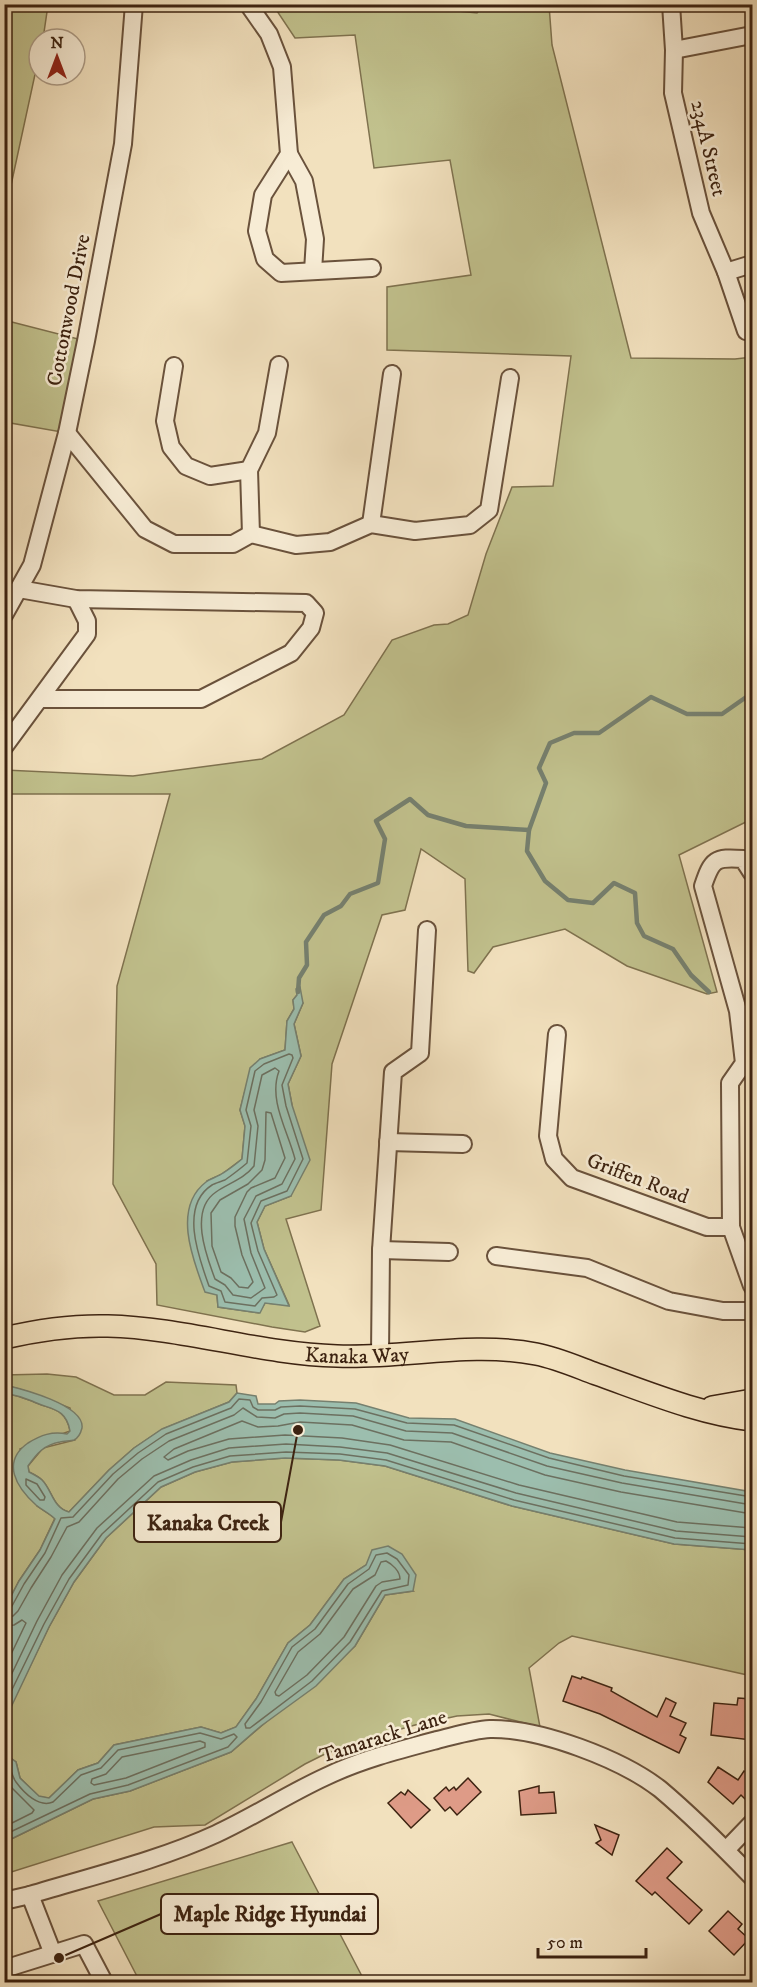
<svg xmlns="http://www.w3.org/2000/svg" width="757" height="1987" font-family="'IM FELL DW Pica',serif">
<rect width="100%" height="100%" fill="#f2e1be"/>
<filter id="stains"><feTurbulence type="fractalNoise" baseFrequency=".00333" numOctaves="4"/><feColorMatrix values="0 0 0 0 .2 0 0 0 0 .09 0 0 0 0 .02 0 0 0 .5 -.17"/></filter>
<radialGradient id="worn" r=".72"><stop offset=".6" stop-color="#630" stop-opacity="0"/><stop offset="1" stop-color="#630" stop-opacity=".3"/></radialGradient>
<g fill="#c1c18d" stroke="#7f724f" stroke-width="1.5" fill-rule="evenodd">
<polygon points="5,4 48,5 43,39 39,39 39,56 5,213"/>
<path d="M390,4L477,13L484,5H549L552,45L631,358L735,359L752,357V819L679,855L717,992L707,994L627,966L565,929L493,947L474,973L468,971L465,879L421,849L405,910L382,915L332,1064L321,1210L286,1219L320,1326L305,1332L272,1327L157,1305L156,1264L113,1184L117,986L170,794H5V770L133,776L262,759L344,715L392,640L434,625L448,624L468,615L486,554L512,487L553,486L571,356L387,350V287L471,275L450,160L374,168L355,35L295,38L273,5ZM297,995L303,1003L294,1024L301,1056L288,1084L292,1105L291,1196L265,1206L257,1222L264,1249L289,1305L265,1303L259,1313L218,1307L207,1181L222,1174L242,1159L245,1126L240,1110L245,1091L260,1059L285,1050L287,1021L294,1009L293,1000Z"/>
<polygon points="4,320 86,341 67,433 5,422"/>
<path d="M47,1374L76,1377L114,1395H145L166,1382L236,1385L237,1393L229,1402L163,1429L134,1448L109,1470L69,1512C53,1508 52,1490 42,1480C39,1477 33,1474 29,1472L28,1466L43,1448L75,1440L70,1408L29,1392L5,1385L4,1375Z"/>
<path d="M5,1393C15,1395 22,1397 32,1401C50,1410 66,1407 70,1431L20,1449L37,1506L55,1518L40,1550L19,1581L5,1608Z"/>
<polygon points="285,1458 339,1460 385,1466 512,1506 674,1544 752,1550 752,1676 572,1636 559,1643 529,1668 540,1727 489,1714 457,1716 415,1725 366,1739 325,1754 305,1764 205,1825 154,1827 5,1874 5,1842 93,1799 130,1791 231,1752 355,1646 385,1595 413,1591 366,1565 344,1579 310,1625 288,1643 256,1699 236,1727 221,1733 201,1727 114,1745 98,1763 78,1770 49,1798 39,1797 20,1778 16,1762 5,1754 4,1720 49,1627 74,1582 106,1538 161,1487 195,1472 232,1462"/>
<polygon points="292,1842 365,1982 140,1982 98,1901"/>
</g>
<g fill="#9cbeae" stroke="#76806f" stroke-width="1.5">
<path d="M300,987L303,1003L294,1024L301,1056L288,1084L292,1105L310,1160L291,1196L265,1206L257,1222L264,1249L289,1306L265,1303L260,1313L218,1307L217,1295L205,1292C193,1260 172,1208 206,1182C211,1178 218,1177 223,1173C230,1169 236,1164 242,1159L245,1126L240,1110L250,1068L260,1059L285,1050L287,1021L294,1009L293,1000L297,995L296,989Z"/>
<path d="M5,1385C22,1389 85,1405 82,1428C81,1432 78,1438 74,1440C71,1441 64,1441 60,1442C44,1445 37,1453 28,1466L29,1472C33,1474 39,1477 42,1480C52,1490 53,1508 69,1512L109,1470L134,1448L162,1429L229,1402L237,1393L256,1396L258,1404H275L279,1401L300,1400L356,1403L409,1418L455,1419L550,1453L625,1470L752,1492V1550L674,1544L512,1506L385,1466L339,1460L285,1458L232,1462L195,1472L161,1487L106,1538L74,1582L49,1627L5,1720V1608L19,1581L40,1550L55,1519C49,1513 42,1510 36,1505C16,1487 1,1462 28,1443C41,1435 52,1431 67,1434L70,1431C66,1407 50,1410 32,1401C22,1397 15,1395 5,1393Z"/>
<polygon points="388,1546 402,1554 416,1575 413,1591 385,1595 355,1646 316,1686 261,1726 231,1752 130,1791 93,1799 5,1842 5,1754 16,1762 20,1778 39,1796 49,1798 78,1770 98,1763 114,1745 201,1727 221,1733 236,1727 256,1699 288,1643 310,1625 344,1579 366,1565 372,1550"/>
</g>
<g fill="none" stroke-linecap="round" stroke-linejoin="round">
<g stroke="#6c7060" stroke-width="1.5">
<path d="M289,1054L292,1055L293,1058L282,1085L286,1106L303,1159L287,1191L261,1201L251,1223L258,1251L277,1295L274,1297L262,1298L255,1306L225,1302L221,1291L209,1286C199,1258 179,1206 212,1185C215,1183 220,1182 225,1180C232,1175 240,1169 247,1163L251,1126L246,1110L255,1071L264,1064Z"/>
<path d="M275,1068L279,1071C268,1100 288,1131 295,1159L282,1184L256,1196L244,1219L251,1253L265,1288L251,1298L233,1295L225,1285L215,1279C206,1255 189,1210 216,1192C229,1183 244,1179 254,1166L258,1126L254,1110L262,1075Z"/>
<polygon points="266,1112 271,1113 285,1158 275,1178 251,1188 247,1192 235,1217 235,1226 242,1255 253,1282 248,1288 239,1287 231,1278 221,1272 212,1246 211,1213 220,1200 248,1184 262,1170 265,1160"/>
<polygon points="26,1479 37,1484 45,1497 44,1500 40,1500 26,1485"/>
<polyline points="752,1514 621,1492 545,1475 451,1442 404,1440 352,1425 300,1422 278,1426 258,1427 242,1421 174,1449 164,1457 168,1460 188,1451 229,1439 285,1435 342,1438 390,1445 519,1485 677,1522 752,1528"/>
<polygon points="387,1553 397,1559 409,1575 408,1585 382,1591 350,1642 312,1681 250,1728 246,1728 245,1724 261,1702 292,1647 315,1629 348,1584 369,1569 376,1555"/>
<path d="M386,1561C392,1564 400,1571 400,1579L382,1582L376,1586L344,1637L307,1675L279,1696L276,1695L275,1692L298,1652L320,1634L353,1589L375,1575L381,1562Z"/>
<polyline points="4,1610 12,1606 24,1584 45,1553 61,1518 73,1517 113,1474 138,1453 166,1434 231,1408 239,1399 250,1400 253,1407 258,1410 275,1410 281,1407 300,1406 355,1409 407,1423 454,1425 549,1458 624,1476 752,1497"/>
<polyline points="4,1617 13,1616 18,1611 31,1588 51,1557 67,1527 79,1522 118,1479 142,1459 169,1441 234,1415 243,1408 257,1417 275,1418 284,1414 300,1413 353,1416 406,1431 452,1433 547,1466 622,1483 752,1505"/>
<polyline points="4,1626 14,1625 22,1620 26,1623 4,1669"/>
<polyline points="4,1690 37,1621 62,1575 97,1528 154,1476 191,1460 229,1448 286,1444 340,1447 387,1453 516,1493 676,1531 752,1537"/>
<polyline points="4,1706 44,1624 69,1579 102,1534 158,1482 193,1467 230,1456 286,1452 340,1454 386,1460 514,1500 675,1538 752,1544"/>
<polygon points="200,1741 205,1743 205,1747 126,1778 94,1785 91,1783 92,1779 106,1774 122,1757"/>
<path d="M4,1761C13,1767 10,1774 16,1782C24,1793 39,1808 53,1802L81,1775L101,1768L118,1750L200,1733L221,1739L234,1734L237,1737L228,1747L128,1785L90,1794L4,1835"/>
<polyline points="4,1772 10,1786 34,1810 32,1813 4,1827"/>
</g>
<g stroke="#76806f" stroke-width="4.5">
<polyline points="529,830 527,851 545,881 568,900 593,903 614,883 635,893 637,923 644,936 673,949 691,975 709,992"/>
<polyline points="298,992 299,978 307,965 306,942 324,915 341,906 350,894 378,883 385,839 376,821 410,799 428,815 466,826 529,830 546,783 539,768 550,743 574,733 599,733 651,697 687,714 722,714 752,693"/>
</g>
</g>
<g fill="#de9b87" stroke="#3d2311" stroke-width="1.5">
<polygon points="572,1676 581,1679 582,1677 612,1688 611,1691 657,1717 666,1698 676,1703 670,1716 686,1723 680,1735 686,1738 679,1753 600,1714 563,1701"/>
<polygon points="738,1698 751,1699 751,1740 711,1735 714,1703 737,1705"/>
<polygon points="718,1767 738,1780 744,1771 753,1777 753,1791 745,1799 741,1795 733,1804 708,1782"/>
<polygon points="468,1778 481,1792 457,1815 450,1807 445,1811 434,1798 446,1787 449,1791 454,1787 456,1790"/>
<polygon points="539,1786 539,1793 554,1792 556,1813 521,1815 519,1791"/>
<polygon points="408,1790 430,1810 411,1828 388,1803 401,1792 405,1795"/>
<polygon points="595,1825 619,1835 612,1855 596,1843 601,1840"/>
<polygon points="667,1848 682,1862 667,1878 702,1910 689,1924 655,1892 652,1895 636,1881"/>
<polygon points="728,1911 742,1924 738,1929 749,1939 734,1955 709,1931"/>
</g>
<g fill="none" stroke-linecap="round" stroke-linejoin="round">
<defs>
<g id="minor">
<polyline points="248,4 269,34 282,67 289,154 263,195 257,231 265,259 281,273 372,268"/>
<polyline points="671,4 674,50 673,93 701,213 726,272 746,331"/>
<polyline points="674,50 752,35"/>
<polyline points="289,154 304,181 315,239 313,271"/>
<polyline points="726,272 752,264"/>
<polyline points="174,366 165,421 171,447 186,466 210,476 249,470"/>
<polyline points="67,433 145,529 174,544 233,544 251,534 296,545 330,542 371,524 415,531 470,525 489,510 510,378"/>
<polyline points="371,524 392,374"/>
<polyline points="251,534 249,470 267,433 279,365"/>
<polyline points="19,589 76,599 306,603 315,613 311,628 291,653 201,699 40,699"/>
<polyline points="4,615 32,565 67,433 86,341 123,144 134,4"/>
<polyline points="4,747 87,634 87,621 76,599"/>
<path d="M752,873L743,859C715,857 712,859 703,886L738,1011L744,1063L730,1083L731,1227L752,1286"/>
<polyline points="557,1034 548,1136 554,1159 572,1178 707,1227 731,1227"/>
<polyline points="388,1142 463,1144"/>
<polyline points="381,1250 449,1252"/>
<polyline points="496,1256 587,1268 669,1301 723,1311 752,1311"/>
<polyline points="380,1355 381,1250 393,1072 420,1053 427,930"/>
<polyline points="726,1850 752,1823"/>
<polyline points="30,1895 53,1954"/>
<path d="M4,1901L30,1895C92,1876 157,1861 216,1834C253,1817 288,1794 325,1777C360,1760 399,1750 437,1740C454,1736 472,1730 490,1729C540,1728 621,1759 660,1789C692,1816 723,1847 752,1877"/>
<polyline points="4,1969 84,1944 104,1982"/>
</g>
<g id="major">
<path id="s1" d="M4,1338C38,1330 73,1325 108,1326C185,1328 260,1354 337,1356C403,1359 470,1341 536,1354C557,1358 577,1367 596,1374C647,1392 699,1414 752,1420"/>
<polyline points="712,1407 752,1400"/>
</g>
</defs>
<use href="#minor" stroke="#6a523c" stroke-width="20"/>
<use href="#major" stroke="#3d2311" stroke-width="24"/>
<use href="#minor" stroke="#f7ecd5" stroke-width="16"/>
<use href="#major" stroke="#f2e1be" stroke-width="21"/>
</g>
<g text-anchor="middle" stroke-width="5" stroke-linejoin="round" paint-order="stroke">
<g font-size="21" fill="#3d2311" stroke="#f7ecd5">
<text transform="translate(709 148) rotate(77)" y="7">234A Street</text>
<text transform="translate(68 310) rotate(-79)" y="7">Cottonwood Drive</text>
<text transform="translate(638 1178) rotate(21)" y="7">Griffen Road</text>
<text dy="7" stroke="none"><textPath href="#s1" startOffset="356">Kanaka Way</textPath></text>
<text transform="translate(383 1736) rotate(-18)" y="7">Tamarack Lane</text>
</g>
</g>
<path fill="none" stroke="#3d2311" stroke-width="2" d="M298 1430L281 1522M59 1958L161 1914"/>
<g fill="#3d2311" stroke="#f7ecd5" stroke-width="2">
<circle cx="298" cy="1430" r="6"/>
<circle cx="59" cy="1958" r="6"/>
</g>
<g fill="#f7ecd5" stroke="#3d2311" stroke-width="2">
<rect x="134" y="1502" width="147" height="40" rx="6"/>
<rect x="161" y="1894" width="217" height="40" rx="6"/>
</g>
<g font-size="22" text-anchor="middle" font-weight="bold" fill="#3d2311">
<text x="208" y="1530">Kanaka Creek</text>
<text x="270" y="1921">Maple Ridge Hyundai</text>
</g>
<rect width="757" height="1987" fill="none" stroke="#f2e1be" stroke-width="24"/>
<rect x="6" y="6" width="745" height="1975" fill="none" stroke="#3d2311" stroke-width="3"/>
<rect x="12" y="12" width="733" height="1963" fill="none" stroke="#3d2311" stroke-width="1.5"/>
<g transform="translate(57 57)"><circle r="28" fill="#f7ecd5" stroke="#ad9c87" stroke-width="1.5"/>
<path d="M0-4.5L10 22L0 15L-10 22Z" fill="#8f2418"/>
<text y="-9" font-size="16" font-weight="bold" text-anchor="middle" fill="#3d2311">N</text>
</g>
<path d="M538 1948v9h108v-9" fill="none" stroke="#3d2311" stroke-width="3"/>
<text x="547" y="1948" font-size="18" fill="#3d2311" stroke="#f7ecd5" stroke-width="4.5" paint-order="stroke">50 m</text>
<rect width="100%" height="100%" filter="url(#stains)"/>
<rect width="100%" height="100%" fill="url(#worn)"/>
</svg>
